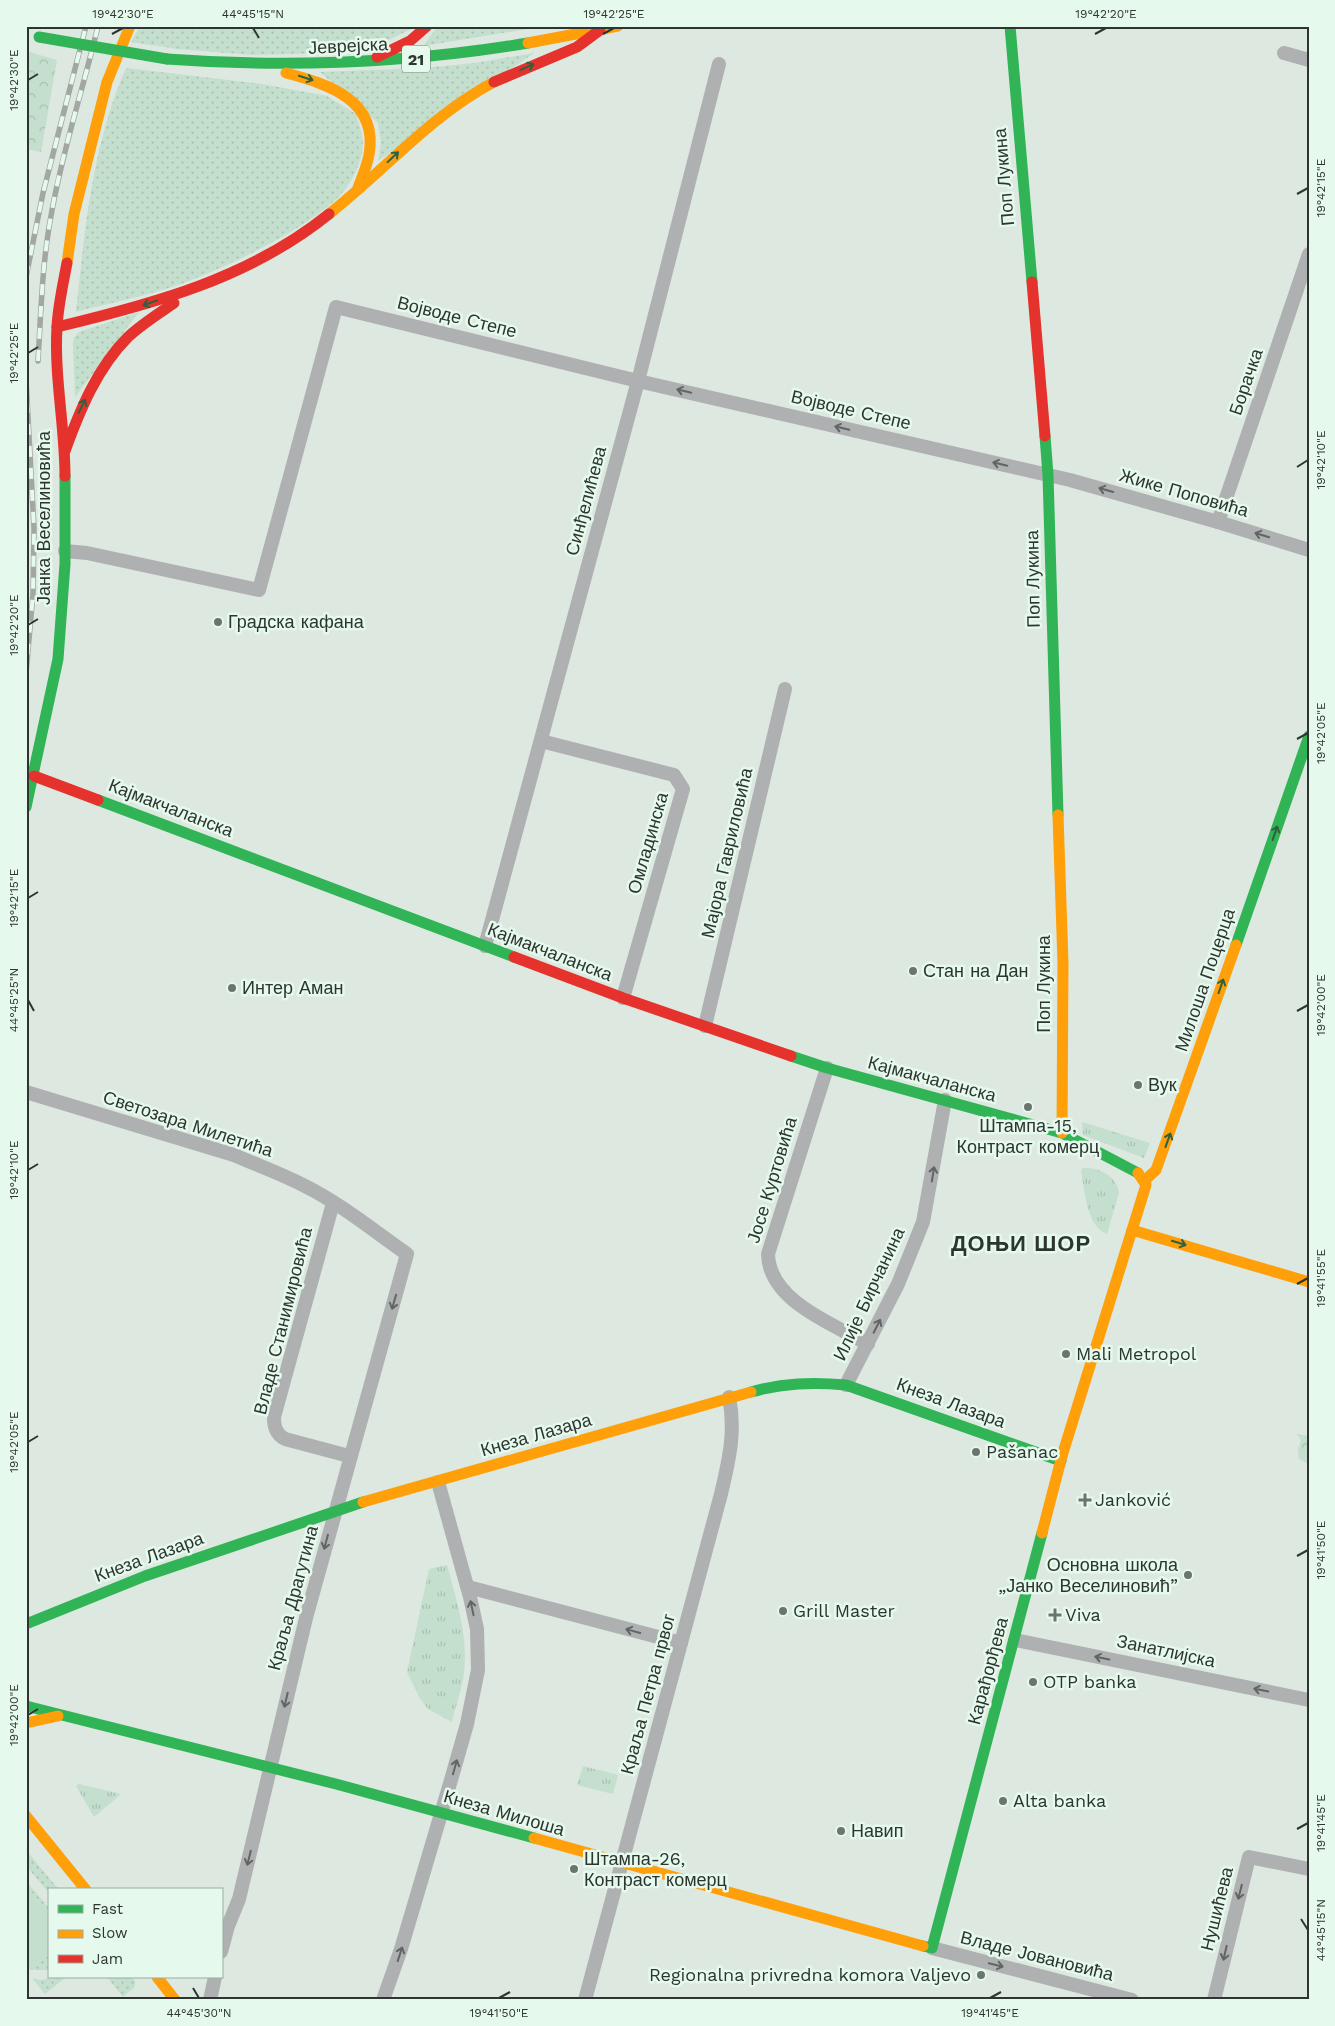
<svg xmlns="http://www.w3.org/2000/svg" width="1335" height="2026" font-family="'Work Sans',sans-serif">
<defs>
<pattern id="grass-dots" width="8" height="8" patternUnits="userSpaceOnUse" patternTransform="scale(1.25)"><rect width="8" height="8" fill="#c4dfcd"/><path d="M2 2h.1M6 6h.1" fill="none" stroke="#a9c0b0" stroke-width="1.8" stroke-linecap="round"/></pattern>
<pattern id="forest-crowns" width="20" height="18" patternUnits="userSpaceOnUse" patternTransform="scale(1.25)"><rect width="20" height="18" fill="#c4dfcd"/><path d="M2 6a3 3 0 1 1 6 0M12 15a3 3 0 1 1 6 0" fill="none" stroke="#a9c0b0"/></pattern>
<pattern id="park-tufts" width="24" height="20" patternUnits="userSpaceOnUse" patternTransform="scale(1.25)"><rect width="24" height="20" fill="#c4dfcd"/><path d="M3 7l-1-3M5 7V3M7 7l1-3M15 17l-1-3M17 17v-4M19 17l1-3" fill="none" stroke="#a9c0b0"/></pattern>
</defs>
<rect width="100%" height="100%" fill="#dce8e0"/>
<g fill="url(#grass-dots)">
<polygon points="140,26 417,26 365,52 252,55 178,49 131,42"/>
<polygon points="438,26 546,26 423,46"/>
<polygon points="534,53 378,161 381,143 378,123 320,72 424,68 475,63"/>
<path d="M126,68L262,84L327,96L356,114C358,123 363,134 363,143C363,159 353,180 343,192C315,225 231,265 189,281C153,295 113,302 76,312C85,229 92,146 126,68Z"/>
<polygon points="139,312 75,397 73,346 74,338 79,332"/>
<polygon points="26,1850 59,1890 49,1890 49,1893 26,1866"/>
<polygon points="26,1881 49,1908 49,1913 26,1886"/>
<polygon points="49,1954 49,1970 29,1970"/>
<polygon points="54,1977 66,1977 45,1994 32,1978 41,1980"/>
<polygon points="107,1977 132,1977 135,1981 135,1987 123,1997"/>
</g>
<g fill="url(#forest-crowns)">
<polygon points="26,51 57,60 41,152 26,149"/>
<polygon points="1297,1434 1309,1436 1309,1464 1299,1459 1298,1449 1301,1440"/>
</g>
<g fill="url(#park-tufts)">
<polygon points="1082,1122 1150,1143 1144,1158 1083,1135"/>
<path d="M1083,1168C1099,1167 1117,1176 1119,1193L1107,1234C1086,1226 1085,1190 1081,1171Z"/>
<path d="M447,1565C457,1602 470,1641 463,1680C460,1694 455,1708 452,1722L428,1709L419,1697L407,1672L429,1569Z"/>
<polygon points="583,1766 618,1775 613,1794 577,1785"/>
<polygon points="79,1784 121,1794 94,1817 76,1786"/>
</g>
<polygon fill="#c4dfcd" points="26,1886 49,1913 49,1954 29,1970 26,1966"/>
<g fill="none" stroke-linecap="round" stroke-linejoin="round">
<g stroke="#aeb0b1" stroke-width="14">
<polyline points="1284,53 1309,60"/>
<polyline points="1218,522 1309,254"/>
<polyline points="65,551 87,553 259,590 336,307 638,381 1070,480 1218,522 1309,550"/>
<polyline points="541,741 674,775 683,789 623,998"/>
<polyline points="485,946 638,381 719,64"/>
<polyline points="705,1026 785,689"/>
<path d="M827,1068L768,1254C769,1301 833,1324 868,1344"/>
<path d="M26,1092L234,1155C257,1165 282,1174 305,1186C341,1204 374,1231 407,1254L306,1618L239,1899L228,1926L221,1952"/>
<path d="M333,1203L274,1417C274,1427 276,1434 285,1439L349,1456"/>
<polyline points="846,1385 898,1284 923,1222 945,1100"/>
<polyline points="468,1587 681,1643"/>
<polyline points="1015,1640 1309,1700"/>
<polyline points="932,1948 1132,2000"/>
<polyline points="210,2000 215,1977"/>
<polyline points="383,2000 401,1949 451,1780 467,1724 478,1670 477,1629 470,1597 438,1482"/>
<path d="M585,2000L721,1494C729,1460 736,1431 729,1397"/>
<polyline points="1214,2000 1249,1857 1309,1869"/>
</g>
<g stroke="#30b455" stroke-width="11">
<polyline points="1010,26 1032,282"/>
<path d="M167,59C288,68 408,63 528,43"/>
<polyline points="1045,436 1048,475 1058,815"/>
<polyline points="98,800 514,957"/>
<polyline points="26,807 58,659 65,564 65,476"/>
<polyline points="1236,945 1309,736"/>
<polyline points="791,1056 827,1068 1062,1133 1138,1173"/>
<path d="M751,1392C783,1383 812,1382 846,1385L1061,1461"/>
<polyline points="26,1624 145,1576 363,1502"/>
<polyline points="26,1706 336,1784 534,1838"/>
<polyline points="923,1946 932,1948 1042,1533"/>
</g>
<g stroke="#ff9f0a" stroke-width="11">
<polyline points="528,43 618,26"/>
<path d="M286,73C328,84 379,100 369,155C367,166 362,177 358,188"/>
<path d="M329,214C385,170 430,116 494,82"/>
<polyline points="67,263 74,214 107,82 130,26"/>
<polyline points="1058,815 1063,963 1062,1133"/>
<polyline points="1144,1181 1156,1170 1236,945"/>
<polyline points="1132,1230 1309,1282"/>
<polyline points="363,1502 751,1392"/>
<polyline points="1042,1533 1062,1456 1146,1185 1138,1173"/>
<polyline points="26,1723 58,1716"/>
<polyline points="26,1816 86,1890"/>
<polyline points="534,1838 923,1946"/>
<polyline points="157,1977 175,2000"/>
</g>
<g stroke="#e5322d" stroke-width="11">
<polyline points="377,57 410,41 427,26"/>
<polyline points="494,82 577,47 600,30"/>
<polyline points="1032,282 1045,436"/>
<path d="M57,327C153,304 250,278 329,214"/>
<path d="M65,451C80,410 97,368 128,337C142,324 158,314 174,303"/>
<path d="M65,476C65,426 54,377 57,327C58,306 63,284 67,263"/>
<polyline points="34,776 98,800"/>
<polyline points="514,957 623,998 791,1056"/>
</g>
<defs>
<g id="rail">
<polyline points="26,277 43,193 86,26"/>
<path d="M38,361C41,312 42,264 51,216C62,151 83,90 98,26"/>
<polyline points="26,380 34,528 33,594 26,673"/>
</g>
</defs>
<use href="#rail" stroke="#a2a7a4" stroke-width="5.5"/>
<use href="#rail" stroke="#e5f9ec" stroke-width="4" stroke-dasharray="11" stroke-linecap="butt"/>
<polyline stroke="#30b455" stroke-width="11" points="39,37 167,59"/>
</g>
<defs><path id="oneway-shaft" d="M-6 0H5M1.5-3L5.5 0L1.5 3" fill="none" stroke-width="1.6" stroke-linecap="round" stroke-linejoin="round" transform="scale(1.25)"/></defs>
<g stroke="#2f613d">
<use href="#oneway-shaft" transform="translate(527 67) rotate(-24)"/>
<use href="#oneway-shaft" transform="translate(306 78) rotate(18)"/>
<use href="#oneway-shaft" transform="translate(393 157) rotate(-43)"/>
<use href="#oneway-shaft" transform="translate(150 303) rotate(161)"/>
<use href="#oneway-shaft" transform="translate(82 406) rotate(-64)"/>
<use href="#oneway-shaft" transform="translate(1275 833) rotate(-71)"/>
<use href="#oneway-shaft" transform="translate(1221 986) rotate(-71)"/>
<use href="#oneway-shaft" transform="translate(1168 1140) rotate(-70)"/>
<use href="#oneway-shaft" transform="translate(1179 1243) rotate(17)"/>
</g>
<g stroke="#616664">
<use href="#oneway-shaft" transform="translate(684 391) rotate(-167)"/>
<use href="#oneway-shaft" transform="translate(842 428) rotate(-167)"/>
<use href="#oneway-shaft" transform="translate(1000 464) rotate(-167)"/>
<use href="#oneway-shaft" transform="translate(1106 490) rotate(-164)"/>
<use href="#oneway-shaft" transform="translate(1262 535) rotate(-163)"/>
<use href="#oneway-shaft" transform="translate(933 1174) rotate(-81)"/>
<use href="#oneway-shaft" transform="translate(394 1302) rotate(106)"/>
<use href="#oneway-shaft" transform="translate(877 1326) rotate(-63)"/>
<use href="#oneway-shaft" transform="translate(326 1542) rotate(105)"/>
<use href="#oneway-shaft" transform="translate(472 1608) rotate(-102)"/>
<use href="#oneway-shaft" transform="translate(633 1631) rotate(-165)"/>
<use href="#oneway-shaft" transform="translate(1102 1658) rotate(-168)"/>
<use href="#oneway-shaft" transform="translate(1261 1690) rotate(-169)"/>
<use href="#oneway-shaft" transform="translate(286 1700) rotate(103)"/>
<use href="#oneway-shaft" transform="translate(455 1767) rotate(-74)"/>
<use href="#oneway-shaft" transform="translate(249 1858) rotate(104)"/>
<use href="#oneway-shaft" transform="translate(1240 1892) rotate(104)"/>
<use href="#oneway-shaft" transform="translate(1225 1953) rotate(103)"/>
<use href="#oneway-shaft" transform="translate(400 1954) rotate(-72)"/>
<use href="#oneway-shaft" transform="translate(996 1965) rotate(14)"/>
</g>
<path fill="none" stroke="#2e3530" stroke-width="2" d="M253,28L259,38M112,34L123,28M603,34L614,28M1095,34L1106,28M28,80L38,74M1297,194L1308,188M28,353L38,347M1297,467L1308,460M28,625L38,619M1297,739L1308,733M28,898L38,892M28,1000L34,1011M1297,1011L1308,1005M28,1170L38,1164M1297,1284L1308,1278M28,1442L38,1436M1297,1556L1308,1550M28,1715L38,1709M1297,1829L1308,1823M1301,1919L1308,1930M193,1988L199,1998M499,1998L510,1992M990,1998L1001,1992"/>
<g fill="#6b746e" stroke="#e5f9ec" stroke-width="2">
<circle cx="218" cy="622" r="5"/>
<circle cx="913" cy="971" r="5"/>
<circle cx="232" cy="988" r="5"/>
<circle cx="1138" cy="1085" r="5"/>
<circle cx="1028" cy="1107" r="5"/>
<circle cx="1066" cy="1354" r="5"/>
<circle cx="976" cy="1452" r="5"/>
<path d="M1082.5 1492.5h5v5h5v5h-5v5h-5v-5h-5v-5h5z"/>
<circle cx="1188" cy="1575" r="5"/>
<circle cx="783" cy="1611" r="5"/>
<path d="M1052.5 1607.5h5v5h5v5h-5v5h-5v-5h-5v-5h5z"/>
<circle cx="1033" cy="1682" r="5"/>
<circle cx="1003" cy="1801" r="5"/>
<circle cx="841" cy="1831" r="5"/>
<circle cx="574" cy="1869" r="5"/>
<circle cx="981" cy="1975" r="5"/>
</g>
<g text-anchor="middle" stroke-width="5" stroke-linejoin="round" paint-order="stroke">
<rect fill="#e5f9ec" stroke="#657068" stroke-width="1" x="402" y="45.5" width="28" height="27" rx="4"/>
<g font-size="16" font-weight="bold" fill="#2e3530">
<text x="416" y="65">21</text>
</g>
<g font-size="18" fill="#2e3530" stroke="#e5f9ec">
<text transform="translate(348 46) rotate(-3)" y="6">Јеврејска</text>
<text transform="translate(1004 177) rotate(-95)" y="6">Поп Лукина</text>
<text transform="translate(457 317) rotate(14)" y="6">Војводе Степе</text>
<text transform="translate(1246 382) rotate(-71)" y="6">Борачка</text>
<text transform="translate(851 410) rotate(13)" y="6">Војводе Степе</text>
<text transform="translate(1184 493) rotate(16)" y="6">Жике Поповића</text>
<text transform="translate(586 501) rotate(-75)" y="6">Синђелићева</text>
<text transform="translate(44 518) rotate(-90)" y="6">Јанка Веселиновића</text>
<text transform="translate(1033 579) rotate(-91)" y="6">Поп Лукина</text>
<text transform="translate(171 808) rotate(21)" y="6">Кајмакчаланска</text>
<text transform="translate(648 843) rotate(-74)" y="6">Омладинска</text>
<text transform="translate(727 853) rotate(-77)" y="6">Мајора Гавриловића</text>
<text transform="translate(550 952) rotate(21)" y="6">Кајмакчаланска</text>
<text transform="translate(1205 980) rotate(-71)" y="6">Милоша Поцерца</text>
<text transform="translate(1044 984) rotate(-90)" y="6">Поп Лукина</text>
<text transform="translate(932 1079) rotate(15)" y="6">Кајмакчаланска</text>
<text transform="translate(188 1124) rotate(18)" y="6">Светозара Милетића</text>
<text transform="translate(772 1180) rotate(-73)" y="6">Јосе Куртовића</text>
<text transform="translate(869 1294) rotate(-65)" y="6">Илије Бирчанина</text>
<text transform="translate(283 1321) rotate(-76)" y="6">Владе Станимировића</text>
<text transform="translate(951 1403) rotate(20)" y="6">Кнеза Лазара</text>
<text transform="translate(536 1435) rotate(-16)" y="6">Кнеза Лазара</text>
<text transform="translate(149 1557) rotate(-20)" y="6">Кнеза Лазара</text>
<text transform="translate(293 1598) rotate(-75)" y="6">Краља Драгутина</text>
<text transform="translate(1166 1651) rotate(12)" y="6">Занатлијска</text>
<text transform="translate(988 1671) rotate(-75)" y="6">Карађорђева</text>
<text transform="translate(648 1694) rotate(-75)" y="6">Краља Петра првог</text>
<text transform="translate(504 1813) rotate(16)" y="6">Кнеза Милоша</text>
<text transform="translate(1217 1909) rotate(-76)" y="6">Нушићева</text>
<text transform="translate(1037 1956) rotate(14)" y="6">Владе Јовановића</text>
</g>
<g font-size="18" fill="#2e3530" stroke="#e5f9ec" text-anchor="start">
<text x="228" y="628">Градска кафана</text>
<text x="923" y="977">Стан на Дан</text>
<text x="242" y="994">Интер Аман</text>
<text x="1148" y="1091">Вук</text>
<text x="1028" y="1132" text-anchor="middle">Штампа-15,<tspan x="1028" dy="21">Контраст комерц</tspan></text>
<text x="1076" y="1360">Mali Metropol</text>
<text x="986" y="1458">Pašanac</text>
<text x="1095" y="1506">Janković</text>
<text x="1178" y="1571" text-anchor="end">Основна школа<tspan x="1178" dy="21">„Јанко Веселиновић”</tspan></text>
<text x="793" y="1617">Grill Master</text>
<text x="1065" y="1621">Viva</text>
<text x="1043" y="1688">OTP banka</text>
<text x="1013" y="1807">Alta banka</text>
<text x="851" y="1837">Навип</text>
<text x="584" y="1865">Штампа-26,<tspan x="584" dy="21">Контраст комерц</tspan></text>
<text x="971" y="1981" text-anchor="end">Regionalna privredna komora Valjevo</text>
</g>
<g font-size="22" font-weight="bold" letter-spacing="1" fill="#2e3530" stroke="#e5f9ec">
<text x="1021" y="1251">ДОЊИ ШОР</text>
</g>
</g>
<rect width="1335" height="2026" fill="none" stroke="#e5f9ec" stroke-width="55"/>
<rect x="48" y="1888" width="175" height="90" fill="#e5f9ec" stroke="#9caba1"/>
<rect x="58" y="1905" width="25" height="8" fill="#30b455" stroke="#9caba1"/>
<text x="92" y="1914" font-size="15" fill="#2e3530">Fast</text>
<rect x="58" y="1930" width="25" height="8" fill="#ff9f0a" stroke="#9caba1"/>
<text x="92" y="1938" font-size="15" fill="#2e3530">Slow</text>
<rect x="58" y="1955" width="25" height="8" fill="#e5322d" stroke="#9caba1"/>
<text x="92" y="1964" font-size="15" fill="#2e3530">Jam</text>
<rect x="28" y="28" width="1280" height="1970" fill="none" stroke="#2e3530" stroke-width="2"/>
<g font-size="12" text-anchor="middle" fill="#2e3530">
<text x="123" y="18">19°42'30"E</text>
<text x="253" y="18">44°45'15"N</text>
<text x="614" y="18">19°42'25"E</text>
<text x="1106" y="18">19°42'20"E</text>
<text transform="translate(14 80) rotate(-90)" y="4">19°42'30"E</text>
<text transform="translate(1321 188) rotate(-90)" y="4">19°42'15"E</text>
<text transform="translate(14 353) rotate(-90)" y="4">19°42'25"E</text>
<text transform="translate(1321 460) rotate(-90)" y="4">19°42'10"E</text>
<text transform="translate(14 625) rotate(-90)" y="4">19°42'20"E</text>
<text transform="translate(1321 733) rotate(-90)" y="4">19°42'05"E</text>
<text transform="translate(14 898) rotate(-90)" y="4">19°42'15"E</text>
<text transform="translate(14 1000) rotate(-90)" y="4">44°45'25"N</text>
<text transform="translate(1321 1005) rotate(-90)" y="4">19°42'00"E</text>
<text transform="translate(14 1170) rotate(-90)" y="4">19°42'10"E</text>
<text transform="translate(1321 1278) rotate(-90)" y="4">19°41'55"E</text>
<text transform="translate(14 1442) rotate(-90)" y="4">19°42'05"E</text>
<text transform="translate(1321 1550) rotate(-90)" y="4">19°41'50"E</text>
<text transform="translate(14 1715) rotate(-90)" y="4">19°42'00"E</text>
<text transform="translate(1321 1823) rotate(-90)" y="4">19°41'45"E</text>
<text transform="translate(1321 1930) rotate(-90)" y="4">44°45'15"N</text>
<text x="199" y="2017">44°45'30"N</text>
<text x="499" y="2017">19°41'50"E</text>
<text x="990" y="2017">19°41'45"E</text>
</g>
</svg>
